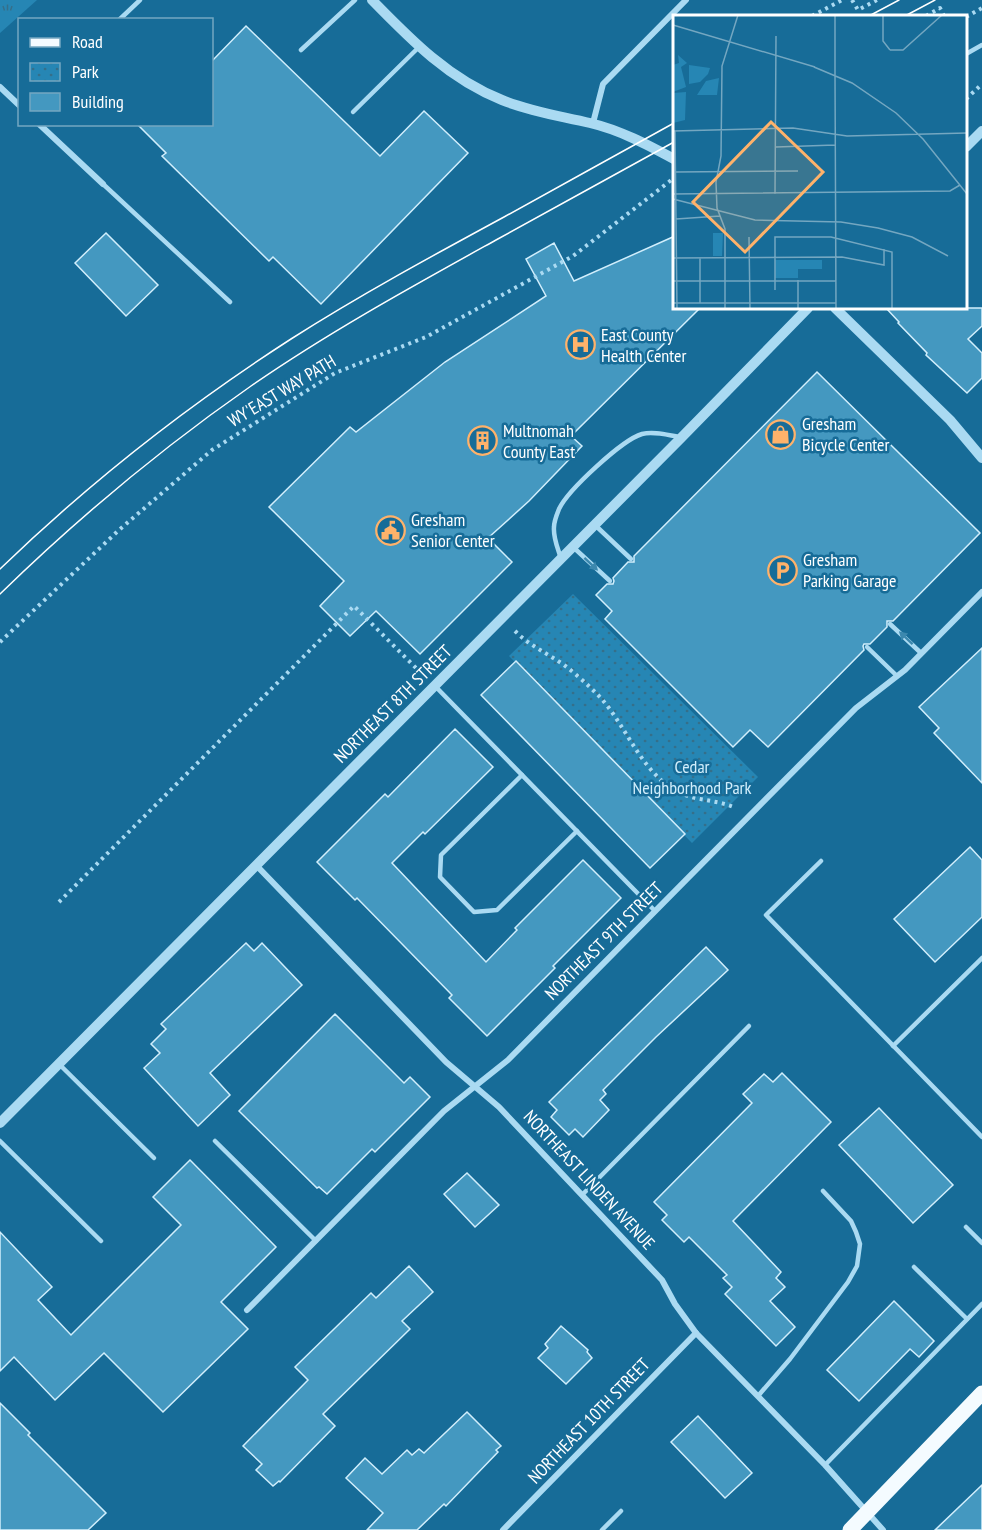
<svg xmlns="http://www.w3.org/2000/svg" width="982" height="1530" font-family="'PT Sans Narrow',sans-serif">
<defs>
<pattern id="grass-tufts" width="24" height="20" patternUnits="userSpaceOnUse" patternTransform="scale(1.5)"><rect width="24" height="20" fill="#2686b4"/><path d="M3 7l-1-3M5 7V3M7 7l1-3M15 17l-1-3M17 17v-4M19 17l1-3" fill="none" stroke="#356f8a"/></pattern>
<pattern id="park-dots" width="8" height="8" patternUnits="userSpaceOnUse" patternTransform="scale(1.5)"><rect width="8" height="8" fill="#2686b4"/><path d="M2 2h.1M6 6h.1" fill="none" stroke="#356f8a" stroke-width="1.8" stroke-linecap="round"/></pattern>
</defs>
<rect width="100%" height="100%" fill="#176c98"/>
<polygon fill="url(#grass-tufts)" points="0,0 37,0 0,33"/>
<polygon fill="url(#park-dots)" points="573,594 758,777 692,843 509,656"/>
<g fill="#4498c0" stroke="#d1eefc" stroke-width="1.5">
<polygon points="246,26 380,156 424,111 468,153 321,304 273,257 269,261 162,156 166,153 137,124 212,124 212,61"/>
<polygon points="106,233 158,285 126,316 75,263"/>
<polygon points="675,236 675,308 700,308 571,436 582,446 529,501 488,538 512,562 420,654 376,611 350,636 320,606 344,581 269,507 350,427 356,432 445,362 546,296 526,259 554,243 574,281"/>
<polygon points="886,308 982,308 982,326 968,339 982,353 982,378 967,393 926,355 927,353 898,323 899,322"/>
<polygon points="817,372 980,533 893,621 887,621 887,627 870,644 864,644 863,646 864,650 768,747 750,730 733,747 605,619 612,611 596,595 607,584 613,584 614,581 613,578 628,562 634,562 634,556"/>
<polygon points="982,648 982,783 934,733 939,728 919,707"/>
<polygon points="516,661 685,834 650,868 481,695"/>
<polygon points="455,729 493,767 425,834 423,832 392,863 486,962 517,930 515,928 583,860 621,898 553,966 555,968 487,1036 449,998 452,995 357,898 355,900 317,862 385,794 388,797"/>
<polygon points="970,847 982,860 982,917 935,962 894,919"/>
<polygon points="246,943 254,951 262,943 302,985 210,1073 230,1095 198,1126 144,1068 160,1053 151,1044 166,1029 161,1024"/>
<polygon points="706,947 728,970 656,1037 603,1090 606,1094 600,1100 609,1110 583,1137 575,1129 569,1135 551,1117 557,1110 549,1102"/>
<polygon points="335,1014 404,1083 410,1077 430,1097 375,1152 372,1149 327,1194 319,1187 317,1188 239,1111"/>
<polygon points="782,1073 831,1122 733,1221 781,1272 776,1278 785,1287 770,1301 795,1327 776,1346 725,1294 732,1287 723,1278 727,1275 689,1237 684,1242 662,1220 667,1215 654,1202 752,1103 743,1094 764,1074 773,1082"/>
<polygon points="879,1108 953,1185 913,1223 839,1145"/>
<polygon points="190,1160 276,1247 221,1302 248,1329 163,1412 104,1353 55,1400 14,1357 0,1371 0,1232 52,1287 38,1300 71,1335 181,1225 153,1197"/>
<polygon points="467,1173 499,1205 475,1227 444,1194"/>
<polygon points="409,1266 433,1292 402,1321 410,1329 323,1414 335,1426 280,1482 279,1481 273,1486 256,1470 262,1464 243,1446 308,1380 295,1367 371,1293 376,1298"/>
<polygon points="894,1301 934,1341 919,1357 910,1349 859,1401 827,1370"/>
<polygon points="561,1326 588,1350 587,1352 592,1358 566,1384 538,1358 548,1348 545,1344"/>
<polygon points="0,1403 30,1433 28,1435 106,1513 88,1530 0,1530"/>
<polygon points="467,1412 501,1446 496,1450 498,1452 446,1506 444,1504 417,1530 367,1530 383,1513 346,1478 365,1458 382,1474 407,1450 412,1455 419,1449 424,1453"/>
<polygon points="698,1416 752,1473 725,1498 671,1442"/>
<polygon points="982,1485 982,1530 935,1530"/>
</g>
<g fill="none" stroke-linecap="round" stroke-linejoin="round">
<g stroke="#aadaf2" stroke-width="4" stroke-dasharray="3 4.5" stroke-linecap="butt">
<polyline points="852,0 858,10 877,0"/>
<polyline points="812,16 842,0"/>
<polyline points="926,16 940,8 944,16"/>
<polyline points="966,17 982,8"/>
<polyline points="966,99 982,84"/>
<path d="M515,631C530,646 547,653 564,665C576,674 588,685 599,696C626,725 639,768 674,790C692,801 716,799 736,808"/>
<polyline points="0,642 119,530 212,450 335,373 426,337 573,256 674,178"/>
<polyline points="59,902 354,606 421,673"/>
</g>
<g stroke="#aadaf2" stroke-width="4.5">
<polyline points="119,20 140,0"/>
<polyline points="301,50 355,0"/>
<polyline points="966,54 982,45"/>
<polyline points="353,112 419,47"/>
<polyline points="103,184 230,302"/>
<polyline points="596,526 631,559"/>
<polyline points="573,547 610,581"/>
<path d="M561,559C558,548 553,538 554,527C554,521 557,514 559,509C568,490 622,440 642,434C654,431 667,435 679,437"/>
<polyline points="890,624 921,653"/>
<polyline points="867,647 897,676"/>
<polyline points="435,686 655,911"/>
<polyline points="522,775 441,855 440,877 474,912 497,910 577,831"/>
<polyline points="821,861 766,915 982,1137"/>
<polyline points="893,1046 982,958"/>
<polyline points="59,1064 154,1158"/>
<polyline points="0,1141 101,1241"/>
<polyline points="215,1141 316,1241"/>
<polyline points="582,1195 749,1026"/>
<polyline points="966,1227 982,1243"/>
<polyline points="914,1267 967,1319"/>
<polyline points="758,1396 790,1359 848,1282 857,1266 860,1244 856,1232 851,1221 823,1191"/>
<polyline points="825,1465 982,1304"/>
<polyline points="602,1530 621,1511"/>
</g>
<g stroke="#aadaf2" stroke-width="6">
<polyline points="0,87 20,106"/>
<polyline points="593,123 603,84 686,0"/>
<polyline points="39,124 103,184"/>
<polyline points="256,865 446,1062 499,1107 662,1280 675,1304 696,1333 825,1465 883,1530"/>
<polyline points="247,1310 444,1111 508,1060 856,708 905,670 982,592"/>
<polyline points="503,1530 696,1333"/>
</g>
<g stroke="#aadaf2" stroke-width="10">
<path d="M372,0C411,40 449,79 502,100C531,112 561,116 590,123C620,130 648,145 674,159"/>
<polyline points="966,147 982,131"/>
<polyline points="835,308 950,420 982,458"/>
<polyline points="0,1123 681,438 808,308"/>
</g>
<polyline stroke="#f4fbff" stroke-width="15" points="850,1530 982,1393"/>
<g stroke="#fff" stroke-width="1.5">
<polyline points="869,16 899,0"/>
<polyline points="905,16 935,0"/>
<path d="M0,569C89,483 187,406 291,339C360,295 432,256 504,217C561,186 617,154 674,123"/>
<path d="M0,594C78,518 162,448 251,386C329,332 413,286 496,240C555,208 615,174 674,142"/>
</g>
</g>
<defs><path id="oneway-solid" d="M-6-.8H1V-3.2L6.5 0L1 3.2V.8H-6Z" transform="scale(1.5)"/></defs>
<g fill="#3c88ae">
<use href="#oneway-solid" transform="translate(591 564) rotate(43)"/>
<use href="#oneway-solid" transform="translate(906 638) rotate(-137)"/>
</g>
<defs>
<symbol id="hospital-ring" viewBox="-11 -11 22 22"><circle r="9.5" fill="#176c98" stroke="#ffb26a" stroke-width="1.5"/><path d="M-5-5h3v3.5h4V-5h3V5h-3V1.5h-4V5h-3Z" fill="#ffb26a"/></symbol>
<symbol id="shop-ring" viewBox="-11 -11 22 22"><circle r="9.5" fill="#176c98" stroke="#ffb26a" stroke-width="1.5"/><path d="M-5-2.5h2.3a2.7 3.5 0 0 1 5.4 0H5L5.5 6h-11ZM-1.5-2.5h3a1.5 2.3 0 0 0-3 0Z" fill="#ffb26a"/></symbol>
<symbol id="building-ring" viewBox="-11 -11 22 22"><circle r="9.5" fill="#176c98" stroke="#ffb26a" stroke-width="1.5"/><path d="M-4-6H4V6H1V3H-1V6H-4ZM-2.5-4.3h1.7v1.8h-1.7ZM.8-4.3h1.7v1.8H.8ZM-2.5-1h1.7V.8h-1.7ZM.8-1h1.7V.8H.8Z" fill="#ffb26a"/></symbol>
<symbol id="civic-ring" viewBox="-11 -11 22 22"><circle r="9.5" fill="#176c98" stroke="#ffb26a" stroke-width="1.5"/><path d="M-.6-6.5H3V-4.5H.6V-3L4-1V1h2V6H-6V1h2V-1L-.6-3ZM-1.2 2.5V6h2.4V2.5Z" fill="#ffb26a"/></symbol>
<symbol id="parking-ring" viewBox="-11 -11 22 22"><circle r="9.5" fill="#176c98" stroke="#ffb26a" stroke-width="1.5"/><path d="M-3.5-5.5H1a3.5 3.5 0 0 1 0 7H-1V5.5H-3.5ZM-1-3.4V-.6H.8a1.4 1.4 0 0 0 0-2.8Z" fill="#ffb26a"/></symbol>
</defs>
<g fill-rule="evenodd">
<use href="#hospital-ring" x="564" y="328" width="33" height="33"/>
<use href="#shop-ring" x="764" y="418" width="33" height="33"/>
<use href="#building-ring" x="466" y="424" width="33" height="33"/>
<use href="#civic-ring" x="374" y="514" width="33" height="33"/>
<use href="#parking-ring" x="766" y="554" width="33" height="33"/>
</g>
<g text-anchor="middle" stroke-width="5" stroke-linejoin="round" paint-order="stroke">
<g font-size="18" fill="#fff" stroke="#176c98" text-anchor="start">
<text x="601" y="341">East County<tspan x="601" dy="21">Health Center</tspan></text>
<text x="802" y="430">Gresham<tspan x="802" dy="21">Bicycle Center</tspan></text>
<text x="503" y="437">Multnomah<tspan x="503" dy="21">County East</tspan></text>
<text x="411" y="526">Gresham<tspan x="411" dy="21">Senior Center</tspan></text>
<text x="803" y="566">Gresham<tspan x="803" dy="21">Parking Garage</tspan></text>
</g>
<g font-size="18" fill="#fff" stroke="#176c98">
<text transform="translate(282 391) rotate(-31)" y="6">WY'EAST WAY PATH</text>
<text transform="translate(393 704) rotate(-45)" y="6">NORTHEAST 8TH STREET</text>
<text transform="translate(604 941) rotate(-45)" y="6">NORTHEAST 9TH STREET</text>
<text transform="translate(589 1180) rotate(47)" y="6">NORTHEAST LINDEN AVENUE</text>
<text transform="translate(589 1421) rotate(-46)" y="6">NORTHEAST 10TH STREET</text>
</g>
<g font-size="18" fill="#d1eefc" stroke="#176c98">
<text x="692" y="773">Cedar<tspan x="692" dy="21">Neighborhood Park</tspan></text>
</g>
</g>
<g transform="translate(673 15)">
<rect width="294" height="294" fill="#176c98"/>
<path d="M40,218H50L49,241H40ZM102,245H149V254H125V263H102Z" fill="#2686b4"/>
<path d="M5,40L14,48L8,52L13,72L0,77V50L6,48ZM16,50L37,53L35,59L27,67L16,69ZM46,63L44,80H24L33,66ZM13,77L12,105L0,108V78Z" fill="#2686b4"/>
<path fill="none" stroke="#74a7c1" stroke-width="1.5" d="M162,0V60M210,0V26L217,35M0,10L142,52M217,35H230L269,0M141,52L179,68L223,98L250,124L294,179M162,60L163,294M0,116L120,113L174,121L294,118M2,116L4,294M103,132L162,130M2,157L125,156M0,179L277,176L287,170M102,179L103,21M0,184L82,205L168,207L205,213L239,222L275,241M3,204L47,201M76,222L77,294M0,243L169,242L211,250V234M27,243V288M0,266H163M102,275V222H158L219,237V294M0,288H163M52,294V214L44,193L43,167L48,141L49,51L65,0M125,294V265"/>
<path fill="#ffb26a" fill-opacity="0.15" stroke="#ffb26a" stroke-width="3" d="M98,107L150,157L72,237L20,187Z"/>
<rect width="294" height="294" fill="none" stroke="#fff" stroke-width="3"/>
</g>
<rect x="18" y="18" width="195" height="108" fill="#176c98" stroke="#74a7c1" stroke-width="1.5"/>
<rect x="30" y="38" width="30" height="9" fill="#f4fbff" stroke="#74a7c1" stroke-width="1.5"/>
<text x="72" y="48" font-size="18" fill="#ffffff">Road</text>
<rect x="30" y="63" width="30" height="18" fill="url(#park-dots)" stroke="#74a7c1" stroke-width="1.5"/>
<text x="72" y="78" font-size="18" fill="#ffffff">Park</text>
<rect x="30" y="93" width="30" height="18" fill="#4498c0" stroke="#74a7c1" stroke-width="1.5"/>
<text x="72" y="108" font-size="18" fill="#ffffff">Building</text>
</svg>
